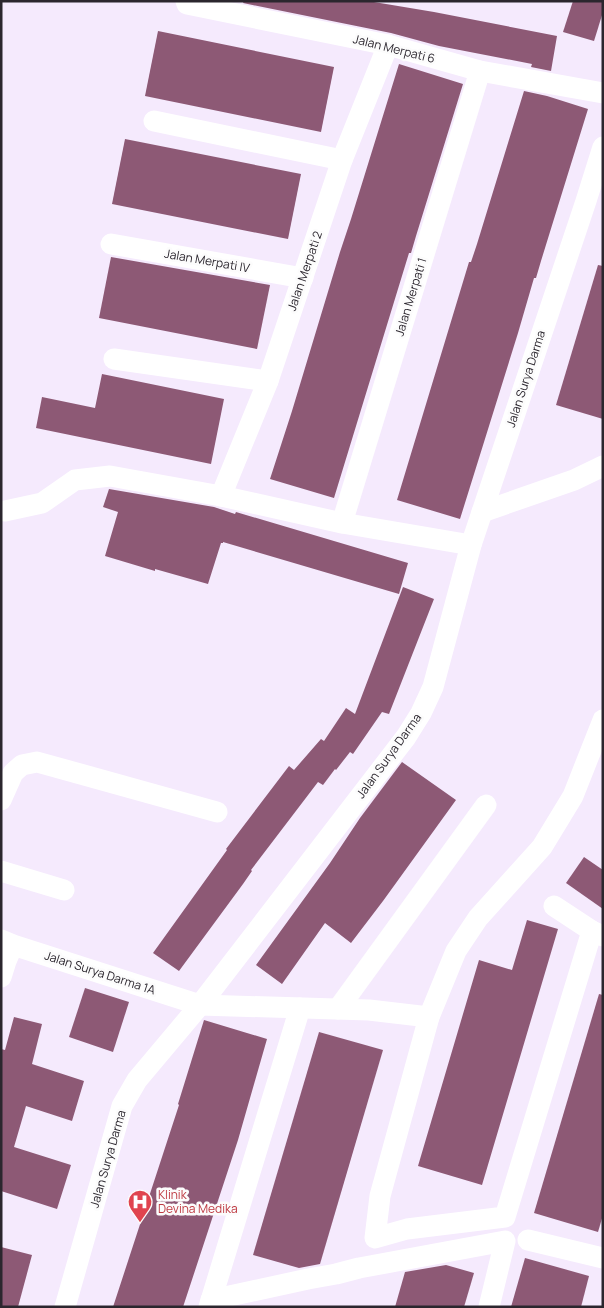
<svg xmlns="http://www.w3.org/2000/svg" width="604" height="1308" font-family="Manrope,sans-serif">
<rect width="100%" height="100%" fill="#f5eafd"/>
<g fill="#8d5975">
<polygon points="244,1 368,1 434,12 557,36 551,71 531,67 532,64 439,46 391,33 243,3"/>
<polygon points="573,1 603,1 603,12 594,41 563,32"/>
<polygon points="158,31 334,67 321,132 145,96"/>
<polygon points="399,64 463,84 416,236 411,253 409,253 334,498 270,479 292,411 340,252 351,219"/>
<polygon points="524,91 547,96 588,109 541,261 536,278 534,278 518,333 460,519 397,500 469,262 471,262 477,244"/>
<polygon points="125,139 301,174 288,239 112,204"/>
<polygon points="111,257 270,285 257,349 99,318"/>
<polygon points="598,265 603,266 603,419 556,405"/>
<polygon points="102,374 224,399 211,464 36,428 42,397 95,408"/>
<polygon points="109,489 214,507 235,514 236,512 408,563 399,594 223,542 223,543 221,543 208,584 155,569 155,571 105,556 118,512 103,507"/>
<polygon points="403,587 434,599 389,714 382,712 353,754 350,752 336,770 335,769 323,785 318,782 251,870 252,871 243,884 179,971 153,953 227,850 226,849 289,766 294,770 321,739 324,741 346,708 355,714"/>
<polygon points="402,762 456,800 383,901 351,943 325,923 282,984 256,965 330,863 360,818"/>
<polygon points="584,857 603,870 603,909 566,883"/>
<polygon points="527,920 558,929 482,1185 418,1166 479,960 512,970"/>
<polygon points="85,988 129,1002 113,1052 69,1037"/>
<polygon points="599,994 603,995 603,1215 598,1232 534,1213"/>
<polygon points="14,1017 42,1024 32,1064 84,1081 72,1121 26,1106 14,1147 71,1165 57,1209 1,1191 1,1049 5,1050"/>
<polygon points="204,1020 267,1039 238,1140 183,1307 113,1307 179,1105 178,1104"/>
<polygon points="319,1032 383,1050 320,1264 299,1268 253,1255"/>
<polygon points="1,1247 32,1255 18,1307 1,1307"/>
<polygon points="525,1258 589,1276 581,1307 511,1307"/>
<polygon points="446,1265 474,1273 464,1307 395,1307 405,1272"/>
</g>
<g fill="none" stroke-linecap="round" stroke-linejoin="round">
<g stroke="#fff" stroke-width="21">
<polyline points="186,1 187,4 388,45 480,71 603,93"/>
<polyline points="154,121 342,160"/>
<polyline points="111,244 303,278"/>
<polyline points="114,359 268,381"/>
<polyline points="221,496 268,381 342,160 388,45"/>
<polyline points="5,511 42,503 75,480 110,476 221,496 342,523 471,545"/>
<polyline points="482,512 574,480 603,466"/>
<polyline points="342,523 480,71"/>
<polyline points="603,720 573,796 542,847 478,918 456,951 429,1017 380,1196 375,1238 407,1229 505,1217 592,931 603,936"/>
<polyline points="1,800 13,773 22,765 37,762 217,812"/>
<polyline points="1,871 64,890"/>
<polyline points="554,906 592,931"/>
<polyline points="1,940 13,945 200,1005 369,1010 429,1017"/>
<polyline points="1,977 6,961 13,945"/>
<polyline points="338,1009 486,805"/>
<polyline points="528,1240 603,1258"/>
<polyline points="211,1300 308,1279 336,1274 359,1268 505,1241 489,1307"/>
<polyline points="65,1307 122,1106 137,1080 200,1005 406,737 421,713 433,687 471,545 586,201 603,147"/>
<polyline points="209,1307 300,1008"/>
</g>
</g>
<defs>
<symbol id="hospital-pin" viewBox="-11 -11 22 30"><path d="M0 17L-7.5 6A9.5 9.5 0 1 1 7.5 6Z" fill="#e0444e" stroke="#fcfcfc"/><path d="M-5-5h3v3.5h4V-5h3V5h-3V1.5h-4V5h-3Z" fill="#fff"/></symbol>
</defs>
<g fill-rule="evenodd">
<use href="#hospital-pin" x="126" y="1188" width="28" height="38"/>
</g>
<g text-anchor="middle" stroke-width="5" stroke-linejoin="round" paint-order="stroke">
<g font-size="12" fill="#2b262e" stroke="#fcfcfc">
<text transform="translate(394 49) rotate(14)" y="4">Jalan Merpati 6</text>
<text transform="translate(207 261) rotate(10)" y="4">Jalan Merpati IV</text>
<text transform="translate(305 271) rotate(-71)" y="4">Jalan Merpati 2</text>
<text transform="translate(411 297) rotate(-73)" y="4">Jalan Merpati 1</text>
<text transform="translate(526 379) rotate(-72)" y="4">Jalan Surya Darma</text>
<text transform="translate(389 756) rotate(-54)" y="4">Jalan Surya Darma</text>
<text transform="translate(100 973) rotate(18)" y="4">Jalan Surya Darma 1A</text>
<text transform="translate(108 1159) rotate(-74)" y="4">Jalan Surya Darma</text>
</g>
<g font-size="12" fill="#be3a42" stroke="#fcfcfc" text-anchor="start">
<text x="158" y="1199">Klinik<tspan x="158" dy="14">Devina Medika</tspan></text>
</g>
</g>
<rect width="604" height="1308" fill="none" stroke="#2b262e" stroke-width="5"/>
</svg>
